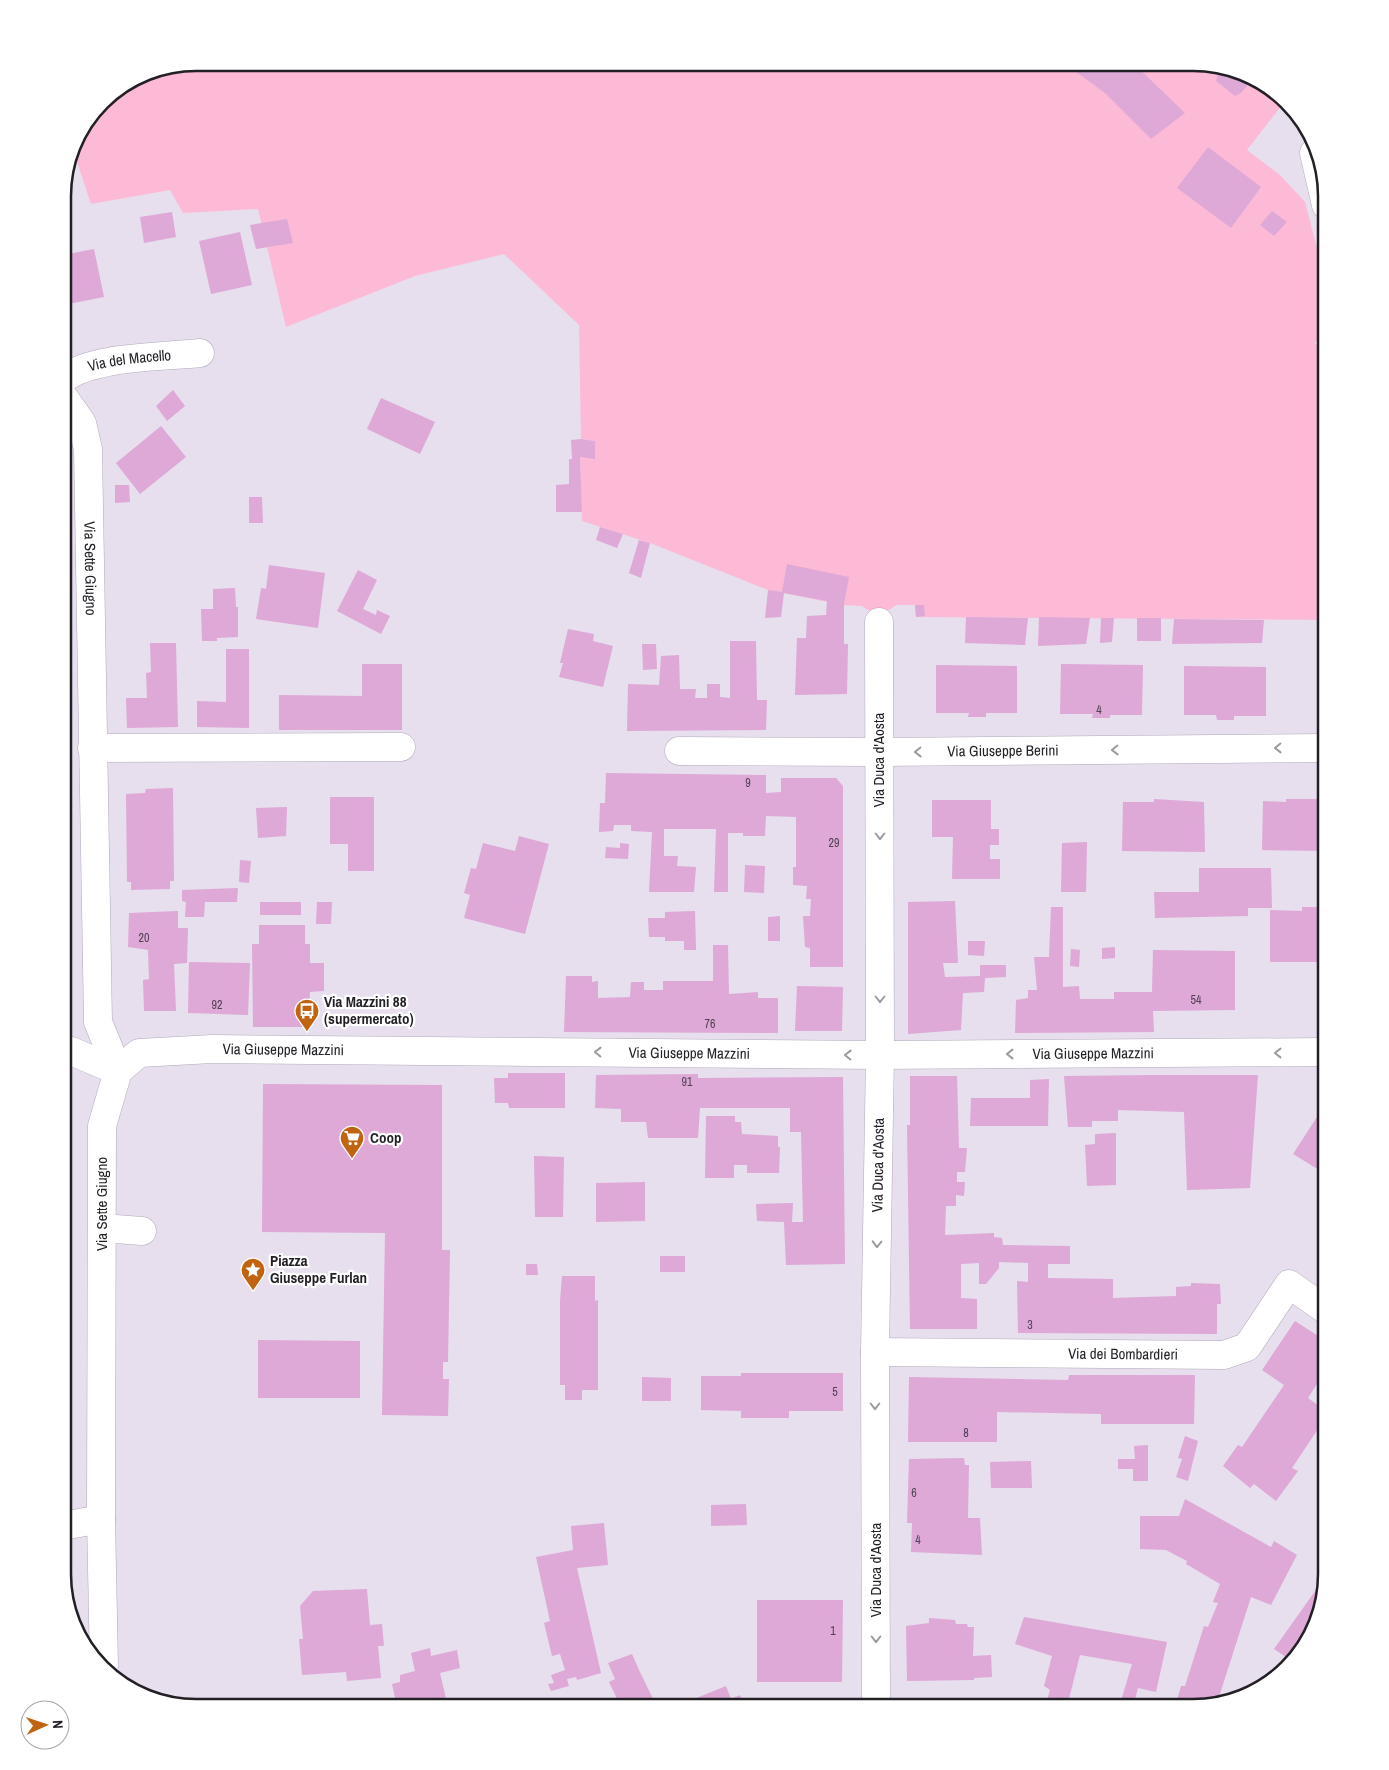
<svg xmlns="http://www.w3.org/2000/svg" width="1389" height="1770" font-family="'Archivo Narrow',sans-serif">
<rect width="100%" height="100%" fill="#e7deee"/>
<path fill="#fdbad7" d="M196,63H1202C1225,70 1275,78 1282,105L1247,150L1280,175L1305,202L1326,283V326L1315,343L1326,357V620L916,617L915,605H896C887,614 871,614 862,606L843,605L768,590L650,543L582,521L580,457L595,458V441L581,439L579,325L504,254L415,276L286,327L258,209L183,213L170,190L91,204L73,150L76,137L108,96L145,73Z"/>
<g fill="#dea8d7">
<polygon points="1064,63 1133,63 1185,113 1151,139 1105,93"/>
<polygon points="1207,65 1254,78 1241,93 1235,96 1216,81 1218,74"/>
<polygon points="1208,147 1261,187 1231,228 1177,188"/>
<polygon points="1272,211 1287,222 1274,236 1260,225"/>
<polygon points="172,212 176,237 144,243 140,217"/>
<polygon points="287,219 293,243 256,249 250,225"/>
<polygon points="240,232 252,285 211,294 199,241"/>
<polygon points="94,249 104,297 63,305 63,255"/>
<polygon points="173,390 185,406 167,421 156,406"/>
<polygon points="381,398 435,422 420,454 367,429"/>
<polygon points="161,426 186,457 140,494 116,463"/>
<polygon points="581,439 595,441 595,459 580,457 582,512 556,512 556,485 569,484 569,459 572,459 571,440"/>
<polygon points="115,485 129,485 130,502 115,503"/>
<polygon points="249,497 262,497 263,523 249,523"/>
<polygon points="600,527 623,534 617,548 596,540"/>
<polygon points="639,540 650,543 641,578 629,573"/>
<polygon points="1319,540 1326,540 1326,620 1325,620"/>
<polygon points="787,564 849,577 844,604 844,644 848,644 847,694 795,695 797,638 806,638 807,616 826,615 827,601 784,593 781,617 765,618 768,590 782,592"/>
<polygon points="269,565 325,573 318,628 256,619 261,588 266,589"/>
<polygon points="358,570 377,580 363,609 376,615 377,610 390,616 381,634 337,611"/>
<polygon points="235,588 236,607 238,607 238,637 217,638 217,641 202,641 201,609 213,609 213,589"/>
<polygon points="915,605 924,605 925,616 916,617"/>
<polygon points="966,617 1028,618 1025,645 965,643"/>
<polygon points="1039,617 1090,618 1086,644 1038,646"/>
<polygon points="1101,618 1114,618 1112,642 1100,643"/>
<rect x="1137" y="618" width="24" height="23"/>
<polygon points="1174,619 1264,620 1262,643 1172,644"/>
<polygon points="568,629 594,634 593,641 613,646 603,687 559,677 563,663 560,663"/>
<polygon points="730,641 756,641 757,700 767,700 766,730 627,731 628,684 659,685 661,656 679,655 680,689 696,689 695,698 707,698 707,684 720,684 720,697 730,698"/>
<polygon points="150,643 176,643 178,727 127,728 126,698 147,698 146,673 151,672"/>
<polygon points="642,644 656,644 657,669 643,670"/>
<polygon points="226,649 249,649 249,728 197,727 197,701 226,702"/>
<polygon points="362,664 402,664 402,730 279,730 279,695 362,696"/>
<polygon points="1061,664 1143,665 1142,715 1110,715 1110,718 1092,718 1093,714 1060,714"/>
<polygon points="936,665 1017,666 1017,713 986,713 986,717 968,717 969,713 936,713"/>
<polygon points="1184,666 1266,667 1266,716 1234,716 1234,720 1217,720 1216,715 1184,715"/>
<rect x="63" y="694" width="5" height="62"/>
<polygon points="606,773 766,775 766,793 781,792 781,778 836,778 843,786 843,967 810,967 810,948 805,947 803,916 810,916 811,899 806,899 807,886 793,885 793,867 796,867 796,817 766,816 765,836 743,836 743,833 728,833 728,892 714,892 716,829 664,829 664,856 678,856 677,866 696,867 694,892 649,892 652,832 631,831 631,825 614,825 613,831 599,832 600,803 605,803"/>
<polygon points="173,788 174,881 170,881 170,889 131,890 131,882 127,882 126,794 145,793 146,789"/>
<polygon points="330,797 374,797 374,871 348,871 348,844 330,844"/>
<polygon points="1154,799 1204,802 1205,852 1122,851 1123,802 1154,802"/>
<polygon points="1286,799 1326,799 1326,851 1262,850 1263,801 1286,802"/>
<polygon points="932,800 991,800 991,829 999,829 999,845 990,845 990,859 1000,859 1000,879 952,879 953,837 932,837"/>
<polygon points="287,807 286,836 258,838 256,808"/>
<polygon points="519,836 549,844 525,934 464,918 470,895 464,893 471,868 476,869 483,843 515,851"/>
<polygon points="1087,842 1086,892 1061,892 1062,843"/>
<polygon points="620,843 629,844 628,859 605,858 606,847 620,848"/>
<polygon points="240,860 251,861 249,883 239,882"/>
<polygon points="745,865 765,866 764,893 744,892"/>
<polygon points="1199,868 1271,868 1272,908 1248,908 1248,916 1155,918 1154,892 1199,892"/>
<polygon points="238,888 237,902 205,902 204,917 185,917 186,902 182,901 182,890"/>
<polygon points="955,901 958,963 943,963 945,977 980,976 980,965 1006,965 1006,977 985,978 984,992 963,993 961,1030 908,1034 908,902"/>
<rect x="260" y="902" width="41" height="13"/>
<polygon points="317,902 332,902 331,924 316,924"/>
<polygon points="1051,907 1063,907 1063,987 1079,986 1080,999 1114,999 1114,992 1152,992 1153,950 1235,951 1235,1010 1153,1011 1154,1032 1015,1033 1016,1000 1028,998 1028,990 1037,990 1034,957 1049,957"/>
<polygon points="1302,907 1320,907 1321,912 1326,912 1326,962 1270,962 1270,910 1302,911"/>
<polygon points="178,911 178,928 188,928 187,963 174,964 176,1011 144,1011 143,980 149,979 148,950 128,947 129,913"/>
<polygon points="695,911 696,950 684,950 684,941 665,941 665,937 649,937 648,918 665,918 665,912"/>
<polygon points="780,916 780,941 768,941 768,917"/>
<polygon points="259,925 305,925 305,944 310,944 310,963 324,963 324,991 310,992 308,1027 253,1027 252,944 259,944"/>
<polygon points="968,941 985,941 984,956 968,955"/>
<polygon points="713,945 728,945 729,994 758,992 758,998 778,998 778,1033 564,1032 566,976 592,976 592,982 598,981 598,998 630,997 631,982 644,982 644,990 663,990 663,981 713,981"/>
<polygon points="1115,947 1115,958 1102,959 1102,948"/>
<polygon points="1071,949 1080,950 1079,967 1070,966"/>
<polygon points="189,962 250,963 248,1015 188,1013"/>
<polygon points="797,986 843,987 842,1031 795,1031"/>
<polygon points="508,1073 565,1073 565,1108 509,1108 508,1103 495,1103 494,1078 508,1078"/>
<polygon points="698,1074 698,1078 843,1077 845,1264 786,1265 784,1222 757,1221 756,1204 793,1203 792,1222 803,1222 801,1132 790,1132 790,1108 700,1108 698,1138 648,1138 646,1122 621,1122 621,1109 595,1108 596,1075"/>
<polygon points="1154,1075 1258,1075 1250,1188 1187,1190 1184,1112 1118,1110 1118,1121 1092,1121 1092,1127 1068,1127 1064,1076"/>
<polygon points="910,1076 957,1076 959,1148 967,1148 965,1172 957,1172 957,1182 965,1182 964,1196 956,1195 956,1206 946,1206 945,1235 994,1233 994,1237 1002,1238 1003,1245 1070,1246 1070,1264 1048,1264 1048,1278 1113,1279 1113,1298 1176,1296 1176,1287 1191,1286 1191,1283 1220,1284 1221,1304 1217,1304 1217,1334 1018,1333 1017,1281 1028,1282 1028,1263 999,1262 999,1268 986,1284 979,1284 979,1263 961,1264 961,1298 977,1299 977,1329 910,1329 907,1125 910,1125"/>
<polygon points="1049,1079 1048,1126 970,1126 971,1098 1030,1098 1030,1080"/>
<polygon points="263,1084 442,1085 442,1250 450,1250 448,1362 443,1362 443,1379 449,1379 448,1416 382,1415 385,1233 262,1232"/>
<polygon points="1326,1103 1326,1168 1324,1173 1293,1154"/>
<polygon points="706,1116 735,1116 735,1122 741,1122 742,1134 778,1136 778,1147 780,1147 779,1173 747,1173 747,1165 734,1165 734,1178 705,1178"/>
<polygon points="1116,1133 1116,1185 1087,1186 1085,1145 1095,1144 1095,1134"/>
<polygon points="534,1156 564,1157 563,1217 535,1217"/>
<polygon points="645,1182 645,1221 596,1222 596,1183"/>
<polygon points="1326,1209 1326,1235 1318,1230 1326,1218 1322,1216"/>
<rect x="660" y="1256" width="25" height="16"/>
<polygon points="526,1264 537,1264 538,1275 526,1275"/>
<polygon points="562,1276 595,1276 595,1301 598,1300 598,1390 582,1390 582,1400 565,1400 565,1385 560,1385 560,1301"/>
<polygon points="1295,1321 1326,1341 1326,1370 1308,1398 1326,1411 1326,1417 1292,1468 1298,1471 1276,1501 1254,1484 1250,1488 1223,1466 1238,1445 1242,1447 1284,1385 1262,1370"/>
<polygon points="258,1340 360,1341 360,1398 258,1398"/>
<polygon points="741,1373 843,1373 843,1411 789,1411 789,1418 741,1418 741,1411 701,1410 701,1376 741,1376"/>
<polygon points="1069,1375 1195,1375 1194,1424 1101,1424 1101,1414 997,1412 997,1442 908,1442 909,1377 1068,1380"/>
<polygon points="642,1377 671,1378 671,1401 642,1401"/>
<polygon points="1185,1436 1198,1441 1188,1481 1176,1477 1182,1459 1178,1458"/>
<polygon points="1148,1445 1148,1481 1133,1481 1133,1469 1118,1469 1118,1459 1135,1459 1134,1446"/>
<polygon points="964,1458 965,1465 969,1465 968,1518 980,1518 982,1555 911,1552 912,1523 907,1523 909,1459"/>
<polygon points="1031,1461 1032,1488 991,1488 990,1462"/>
<polygon points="1185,1499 1271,1547 1274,1541 1297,1555 1271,1605 1251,1597 1218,1700 1193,1707 1175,1707 1181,1686 1185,1686 1204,1626 1208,1627 1218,1603 1213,1602 1220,1584 1186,1564 1187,1561 1166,1550 1140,1549 1140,1516 1179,1516"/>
<polygon points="746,1504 747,1525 711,1526 711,1505"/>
<polygon points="604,1523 608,1565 577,1568 601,1673 577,1680 576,1677 567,1679 569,1686 551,1691 548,1684 554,1683 551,1675 565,1670 560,1654 552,1656 544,1623 550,1621 536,1557 573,1550 571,1526"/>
<polygon points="1318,1587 1322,1590 1309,1641 1275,1676 1273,1675 1286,1657 1274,1649"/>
<polygon points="367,1589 370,1625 382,1624 384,1646 378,1646 381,1678 347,1681 346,1672 302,1675 299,1639 303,1639 300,1606 313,1591"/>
<polygon points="757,1600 843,1600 842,1682 757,1682"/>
<polygon points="1024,1617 1167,1642 1156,1692 1138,1688 1133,1707 1120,1704 1132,1664 1080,1655 1067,1707 1045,1707 1050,1690 1044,1686 1052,1656 1015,1644"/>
<polygon points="929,1618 955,1620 956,1624 967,1624 968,1627 974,1627 973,1656 991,1655 992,1677 974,1678 974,1680 907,1681 906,1626 929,1623"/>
<polygon points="430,1648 431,1656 457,1650 460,1668 440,1673 448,1707 397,1707 392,1684 400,1682 400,1675 415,1671 411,1653"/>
<polygon points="632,1654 639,1670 657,1707 621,1707 609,1682 615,1679 608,1663"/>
<polygon points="726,1686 731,1699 740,1695 745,1707 692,1707 689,1701"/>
<polygon points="994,1698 1032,1707 992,1707"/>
</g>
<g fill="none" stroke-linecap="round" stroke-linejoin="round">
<defs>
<g id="minor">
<polyline points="1314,153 1326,205"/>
<path id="s1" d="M63,379C93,356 161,357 200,353"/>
<path id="s2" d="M63,396L82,423L88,449L98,1022L118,1071L102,1126L101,1519L104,1666"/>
<polyline points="92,748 401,747"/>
<path id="s3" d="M679,751L879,752L1326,748"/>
<polyline points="63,1051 71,1051 118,1071"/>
<path id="s4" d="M118,1071L139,1053L212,1049L880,1055L1326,1052"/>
<polyline points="102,1228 142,1231"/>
<path id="s5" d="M875,1352L1224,1355L1247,1347L1289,1284L1326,1310"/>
<polyline points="63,1526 101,1519"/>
<path id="s6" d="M876,1707L875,1352L880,1055L879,622"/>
</g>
</defs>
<use href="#minor" stroke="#b1a9b8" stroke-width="29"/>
<use href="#minor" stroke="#fff" stroke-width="28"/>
</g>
<defs><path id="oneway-chevron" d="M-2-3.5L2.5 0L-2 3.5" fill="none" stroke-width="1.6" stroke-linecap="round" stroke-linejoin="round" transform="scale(1.25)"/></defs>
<g stroke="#9c9a9d">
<use href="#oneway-chevron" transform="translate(1278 748) rotate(179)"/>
<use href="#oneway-chevron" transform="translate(1115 750) rotate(179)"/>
<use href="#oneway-chevron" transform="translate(918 752) rotate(179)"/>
<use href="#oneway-chevron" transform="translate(880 836) rotate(90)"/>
<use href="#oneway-chevron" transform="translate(880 999) rotate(90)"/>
<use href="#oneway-chevron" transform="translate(598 1052) rotate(-179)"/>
<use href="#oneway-chevron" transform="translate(1278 1053) rotate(180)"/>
<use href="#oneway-chevron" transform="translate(1010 1054) rotate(180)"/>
<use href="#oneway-chevron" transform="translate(848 1055) rotate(-179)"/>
<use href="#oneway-chevron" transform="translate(877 1244) rotate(91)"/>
<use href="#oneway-chevron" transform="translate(875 1406) rotate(90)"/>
<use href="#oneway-chevron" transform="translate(876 1639) rotate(90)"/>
</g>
<defs>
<symbol id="bus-pin" viewBox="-11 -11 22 30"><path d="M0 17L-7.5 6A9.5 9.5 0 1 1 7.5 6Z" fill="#c06411" stroke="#fff"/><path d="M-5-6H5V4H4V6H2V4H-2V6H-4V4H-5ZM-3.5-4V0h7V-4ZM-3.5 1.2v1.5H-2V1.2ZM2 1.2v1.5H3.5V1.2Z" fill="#fff"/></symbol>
<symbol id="supermarket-pin" viewBox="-11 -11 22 30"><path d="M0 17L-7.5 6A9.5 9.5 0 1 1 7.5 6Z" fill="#c06411" stroke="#fff"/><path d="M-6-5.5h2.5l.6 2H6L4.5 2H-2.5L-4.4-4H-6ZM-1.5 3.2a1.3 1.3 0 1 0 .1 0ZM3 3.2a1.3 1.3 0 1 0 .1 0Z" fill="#fff"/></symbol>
<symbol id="sight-pin" viewBox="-11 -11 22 30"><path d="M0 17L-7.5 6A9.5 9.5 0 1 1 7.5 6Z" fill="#c06411" stroke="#fff"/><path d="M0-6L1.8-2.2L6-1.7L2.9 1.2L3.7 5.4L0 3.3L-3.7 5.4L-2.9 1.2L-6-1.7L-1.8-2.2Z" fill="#fff"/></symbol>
</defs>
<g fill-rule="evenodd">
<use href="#bus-pin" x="293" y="997" width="28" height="38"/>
<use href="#supermarket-pin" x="338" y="1124" width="28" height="38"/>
<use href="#sight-pin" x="239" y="1256" width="28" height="38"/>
</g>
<g text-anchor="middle" stroke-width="4.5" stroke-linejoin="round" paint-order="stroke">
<g font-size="12" fill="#514152">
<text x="1099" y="714">4</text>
<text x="748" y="787">9</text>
<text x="834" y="847">29</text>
<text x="144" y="942">20</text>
<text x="1196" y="1004">54</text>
<text x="217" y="1009">92</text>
<text x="710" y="1028">76</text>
<text x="687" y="1086">91</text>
<text x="1030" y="1329">3</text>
<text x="835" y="1396">5</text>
<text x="966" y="1437">8</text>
<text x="914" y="1497">6</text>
<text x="918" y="1544">4</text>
<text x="833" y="1635">1</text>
</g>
<g font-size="15" fill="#221f25" stroke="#fff">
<text dy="5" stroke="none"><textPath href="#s1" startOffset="70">Via del Macello</textPath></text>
<text dy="5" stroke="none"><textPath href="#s2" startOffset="179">Via Sette Giugno</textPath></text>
<text dy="5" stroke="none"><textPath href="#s3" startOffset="324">Via Giuseppe Berini</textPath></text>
<text transform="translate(879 760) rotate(-90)" y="5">Via Duca d'Aosta</text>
<text dy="5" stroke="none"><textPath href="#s4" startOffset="172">Via Giuseppe Mazzini</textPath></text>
<text dy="5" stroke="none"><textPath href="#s4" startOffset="578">Via Giuseppe Mazzini</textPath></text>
<text dy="5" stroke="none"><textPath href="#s4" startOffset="982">Via Giuseppe Mazzini</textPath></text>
<text dy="5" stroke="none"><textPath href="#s6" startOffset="542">Via Duca d'Aosta</textPath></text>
<text transform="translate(102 1204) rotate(-90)" y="5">Via Sette Giugno</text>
<text dy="5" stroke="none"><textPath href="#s5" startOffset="248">Via dei Bombardieri</textPath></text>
<text transform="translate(876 1570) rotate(-90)" y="5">Via Duca d'Aosta</text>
</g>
<g font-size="15" font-weight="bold" fill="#221f25" stroke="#fff" text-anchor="start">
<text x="324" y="1007">Via Mazzini 88<tspan x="324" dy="17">(supermercato)</tspan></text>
<text x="370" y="1143">Coop</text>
<text x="270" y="1266">Piazza<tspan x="270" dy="17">Giuseppe Furlan</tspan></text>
</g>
</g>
<path d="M0 0H1389V1770H0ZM196 71H1193A125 125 0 0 1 1318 196V1574A125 125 0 0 1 1193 1699H196A125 125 0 0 1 71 1574V196A125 125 0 0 1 196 71Z" fill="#fff" fill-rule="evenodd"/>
<path fill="none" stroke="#221f25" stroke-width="2.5" d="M196 71H1193A125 125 0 0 1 1318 196V1574A125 125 0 0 1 1193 1699H196A125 125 0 0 1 71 1574V196A125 125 0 0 1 196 71Z"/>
<g transform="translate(45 1725) rotate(87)"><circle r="24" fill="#ffffff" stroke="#a7a5a8"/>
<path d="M0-4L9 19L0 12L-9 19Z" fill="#c06411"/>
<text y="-8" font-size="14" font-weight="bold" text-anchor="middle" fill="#221f25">N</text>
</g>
</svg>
